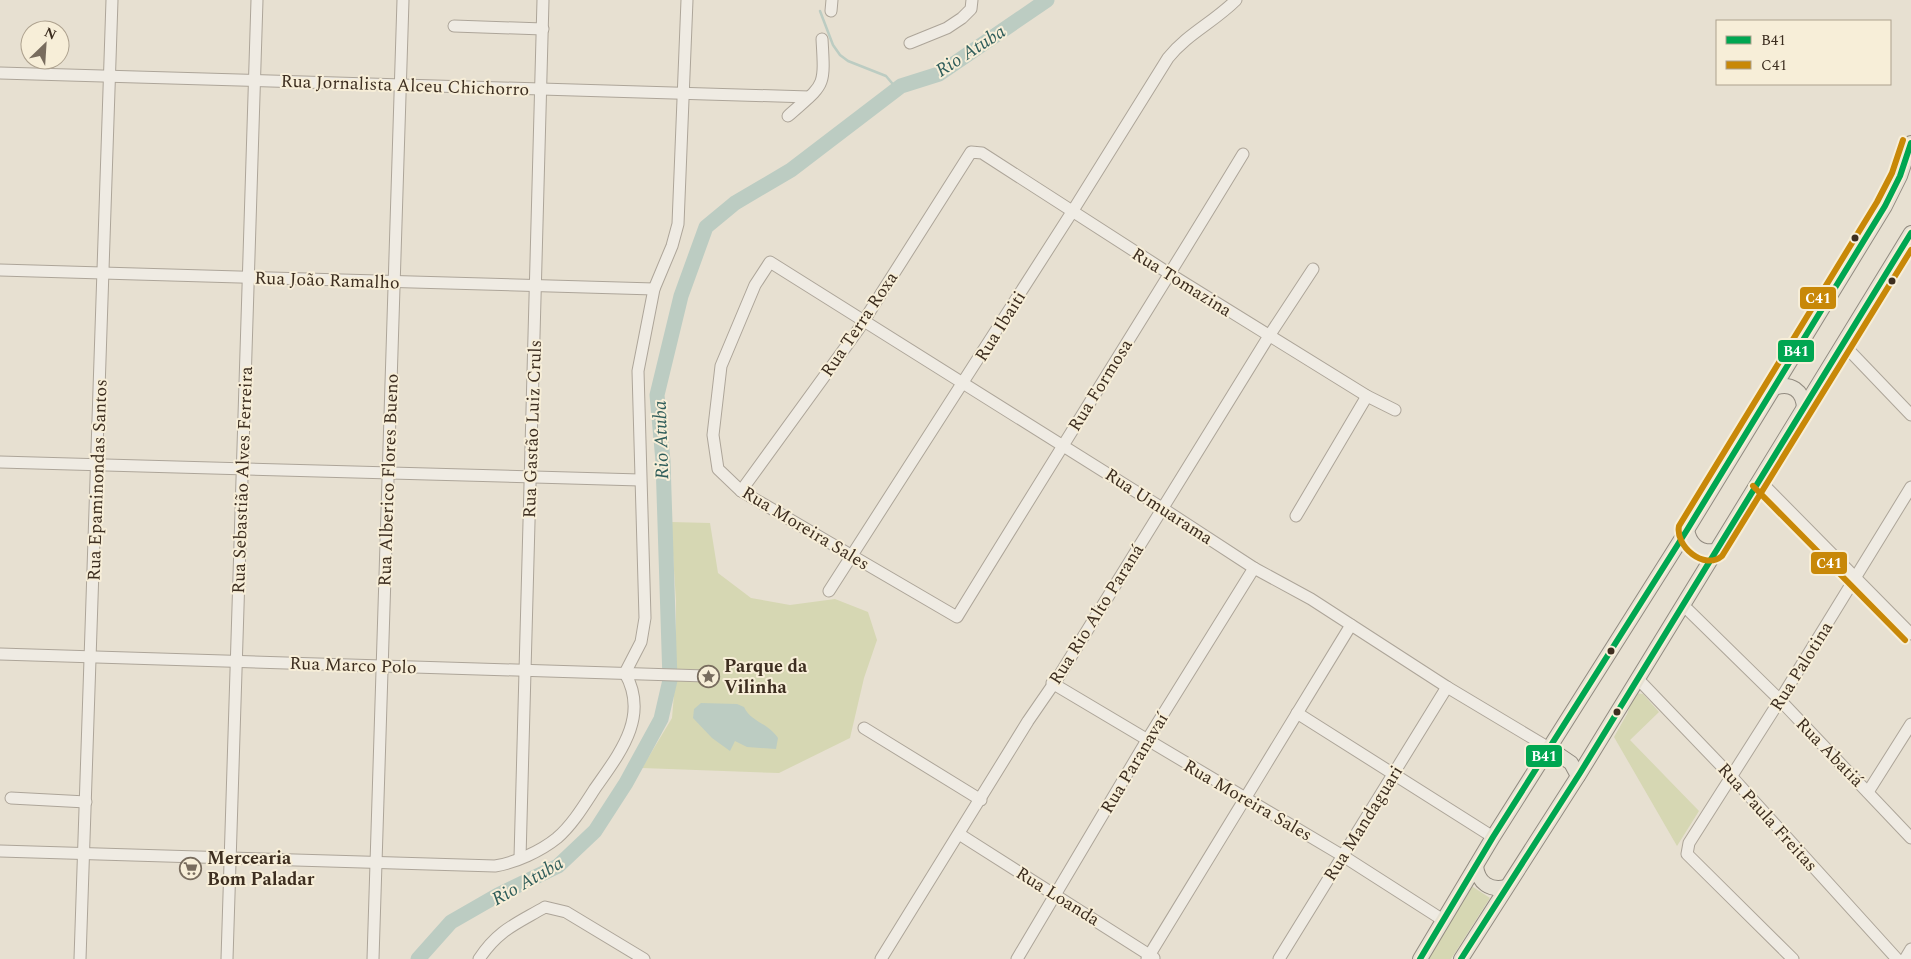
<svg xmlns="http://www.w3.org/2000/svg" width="1911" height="959" font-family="Spectral,serif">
<rect width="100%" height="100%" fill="#e7e0d1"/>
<g fill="#d6d7b3">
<polygon points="671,522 710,523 718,573 751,598 790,605 835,599 868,612 877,640 864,678 850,738 779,773 642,768 672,718 676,671 676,601"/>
<polygon points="1635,693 1643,694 1659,712 1630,740 1699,811 1677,846 1614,737 1627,714"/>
<polygon points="1470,885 1490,898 1451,959 1427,959"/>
</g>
<path fill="#bcccc2" d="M701,703L737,704L744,707C751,722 768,723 778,738L776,749L747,747L735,741L730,751L712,738L693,718L694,709Z"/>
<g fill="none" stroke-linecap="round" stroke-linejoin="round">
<polyline stroke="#bcccc2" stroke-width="2.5" points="820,11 833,45 840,55 848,61 886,76 897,89"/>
<polyline stroke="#bcccc2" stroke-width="15" points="418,959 451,922 498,895 558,866 595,831 626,783 661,719 670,680 663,461 657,395 681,296 706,227 735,203 791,170 901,86 939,74 1047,0"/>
<defs>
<g id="minor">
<polyline points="831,11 832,0"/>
<polyline points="454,26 543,29"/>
<polyline points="910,43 947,28 962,18 971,9 972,0"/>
<polyline points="0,73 809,97"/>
<path d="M788,116C825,83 825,89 822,39"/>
<path d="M1243,154C1149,309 1052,462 957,617L741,491L718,469L713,435L721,366L755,285L770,262L1162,508L1254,568L1311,599L1447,687L1549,748"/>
<polyline points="0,270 654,289"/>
<polyline points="1843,344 1911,415"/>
<polyline points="0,462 640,480"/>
<polyline points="1759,480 1911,634"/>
<polyline points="741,491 858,330 971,152 982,153 1170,274 1367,396 1395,410"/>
<polyline points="1296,516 1367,396"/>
<path d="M829,591L1072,212L1168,58C1187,34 1214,22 1236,0"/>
<polyline points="1683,605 1780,700 1911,838"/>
<polyline points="0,654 706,676"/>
<polyline points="1637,678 1732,777 1897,959"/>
<polyline points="1052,683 1343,856 1443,920"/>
<polyline points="1297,713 1493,837"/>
<polyline points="864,728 981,800"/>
<polyline points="1868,792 1911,724"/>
<polyline points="11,798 86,802"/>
<polyline points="959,834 1154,958"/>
<path d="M0,851L495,866C515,863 541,851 557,838C572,825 583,807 594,790C619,754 650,717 625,673L641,642L645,618L638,371L654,289L672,246L678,224L687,0"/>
<polyline points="520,858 543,0"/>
<polyline points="80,959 112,0"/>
<polyline points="227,959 257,0"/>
<polyline points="373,959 403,0"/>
<path d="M479,959C498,930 516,924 545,907L566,912L644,959"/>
<polyline points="881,959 1028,721 1059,676 1269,336 1313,269"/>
<polyline points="1017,959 1147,740 1254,568"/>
<polyline points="1147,959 1351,625"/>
<polyline points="1279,959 1447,687"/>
<polyline points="1793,959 1687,854 1689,843 1780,700 1911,487"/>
<polyline points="1905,959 1911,949"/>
</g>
<g id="major">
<path d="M1774,388C1791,382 1803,390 1804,408"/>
<path d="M1687,530C1690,545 1700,553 1715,551"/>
<polyline points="1549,748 1571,763 1578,776"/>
<path d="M1476,866C1478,883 1490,891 1506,887"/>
<polyline points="1420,959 1493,837 1687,530 1885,206 1900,176 1911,143"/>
<polyline points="1461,959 1580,773 1911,233"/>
</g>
</defs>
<use href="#minor" stroke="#ada599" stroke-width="13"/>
<use href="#major" stroke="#928b80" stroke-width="16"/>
<use href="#minor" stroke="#efebe3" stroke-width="11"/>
<use href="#major" stroke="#e6e1d4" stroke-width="14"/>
<defs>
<g id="bus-1">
<polyline points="1420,959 1493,837 1687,530 1885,206 1900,176 1911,143"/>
<polyline points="1461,959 1580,773 1911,233"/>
</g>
<g id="bus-2">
<path d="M1903,140L1892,173L1877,202L1679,526C1675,546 1704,571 1722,556L1911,250"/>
<polyline points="1753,486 1905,640"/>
</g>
</defs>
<use href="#bus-1" stroke="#f7eed8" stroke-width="10"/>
<use href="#bus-2" stroke="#f7eed8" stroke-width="10"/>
<use href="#bus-1" stroke="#00a651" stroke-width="6"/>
<use href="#bus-2" stroke="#c88808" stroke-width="6"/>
</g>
<defs>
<symbol id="sight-ring" viewBox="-11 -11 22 22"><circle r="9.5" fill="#f7eed8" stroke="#786c5e" stroke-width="1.5"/><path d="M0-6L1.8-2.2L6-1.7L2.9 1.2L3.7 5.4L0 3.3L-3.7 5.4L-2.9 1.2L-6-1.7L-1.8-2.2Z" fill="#786c5e"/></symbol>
<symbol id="supermarket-ring" viewBox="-11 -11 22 22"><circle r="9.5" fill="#f7eed8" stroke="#786c5e" stroke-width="1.5"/><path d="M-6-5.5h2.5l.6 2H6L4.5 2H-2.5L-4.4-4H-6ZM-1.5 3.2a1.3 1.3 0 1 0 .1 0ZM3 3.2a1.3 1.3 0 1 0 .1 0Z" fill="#786c5e"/></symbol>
</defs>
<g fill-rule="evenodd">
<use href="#sight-ring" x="696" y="664" width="25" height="25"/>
<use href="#supermarket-ring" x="178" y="856" width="25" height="25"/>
</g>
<g fill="#3d2e20" stroke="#f7eed8" stroke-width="2">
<circle cx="1855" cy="238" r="4.5"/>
<circle cx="1892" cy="281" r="4.5"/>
<circle cx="1611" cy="651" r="4.5"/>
<circle cx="1617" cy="712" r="4.5"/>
</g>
<g text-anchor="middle" stroke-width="4" stroke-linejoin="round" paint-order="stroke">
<g font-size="18" fill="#3d2e20" stroke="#f7eed8">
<text transform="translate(405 85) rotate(2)" y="6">Rua Jornalista Alceu Chichorro</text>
<text transform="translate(327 280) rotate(2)" y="6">Rua João Ramalho</text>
<text transform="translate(1182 282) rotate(32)" y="6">Rua Tomazina</text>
<text transform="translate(859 324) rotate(-56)" y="6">Rua Terra Roxa</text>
<text transform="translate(1000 326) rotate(-58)" y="6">Rua Ibaiti</text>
<text transform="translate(1100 385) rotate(-58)" y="6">Rua Formosa</text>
<text transform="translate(532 429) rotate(-88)" y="6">Rua Gastão Luiz Cruls</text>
<text transform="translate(97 480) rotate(-88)" y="6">Rua Epaminondas Santos</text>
<text transform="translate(242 480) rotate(-88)" y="6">Rua Sebastião Alves Ferreira</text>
<text transform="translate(388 480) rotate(-88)" y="6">Rua Alberico Flores Bueno</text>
<text transform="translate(1159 506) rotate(33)" y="6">Rua Umuarama</text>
<text transform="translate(806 528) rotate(31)" y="6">Rua Moreira Sales</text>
<text transform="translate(1096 614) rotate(-58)" y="6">Rua Rio Alto Paraná</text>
<text transform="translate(353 665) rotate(2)" y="6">Rua Marco Polo</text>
<text transform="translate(1801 666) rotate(-58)" y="6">Rua Palotina</text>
<text transform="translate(1830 752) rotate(46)" y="6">Rua Abatiá</text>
<text transform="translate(1134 763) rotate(-59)" y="6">Rua Paranavaí</text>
<text transform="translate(1248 800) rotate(30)" y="6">Rua Moreira Sales</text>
<text transform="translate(1768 817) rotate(48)" y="6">Rua Paula Freitas</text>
<text transform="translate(1363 823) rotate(-58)" y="6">Rua Mandaguari</text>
<text transform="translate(1058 896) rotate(32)" y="6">Rua Loanda</text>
</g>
<g font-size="18" font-weight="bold" fill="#3d2e20" stroke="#f7eed8" text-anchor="start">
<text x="724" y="672">Parque da<tspan x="724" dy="21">Vilinha</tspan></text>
<text x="207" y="864">Mercearia<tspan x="207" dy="21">Bom Paladar</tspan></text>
</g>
<g font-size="19" font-style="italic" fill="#2f5d5a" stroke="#f7eed8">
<text transform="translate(970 50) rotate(-33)" y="7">Rio Atuba</text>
<text transform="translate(660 440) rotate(-92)" y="7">Rio Atuba</text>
<text transform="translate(527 880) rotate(-30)" y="7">Rio Atuba</text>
</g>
</g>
<g stroke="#f7eed8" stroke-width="2">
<rect x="1799" y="286" width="38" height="24" rx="5" fill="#c88808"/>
<rect x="1777" y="339" width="38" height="24" rx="5" fill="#00a651"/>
<rect x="1810" y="551" width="38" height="24" rx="5" fill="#c88808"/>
<rect x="1525" y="744" width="38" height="24" rx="5" fill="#00a651"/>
</g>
<g font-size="14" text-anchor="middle" font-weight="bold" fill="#fff">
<text x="1818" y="303">C41</text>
<text x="1796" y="356">B41</text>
<text x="1829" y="568">C41</text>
<text x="1544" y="761">B41</text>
</g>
<rect x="1716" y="20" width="175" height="65" fill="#f7eed8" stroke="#ada18e"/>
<rect x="1726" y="36" width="25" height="8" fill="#00a651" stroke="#ada18e"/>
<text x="1761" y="45" font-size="15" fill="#3d2e20">B41</text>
<rect x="1726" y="61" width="25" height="8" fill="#c88808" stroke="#ada18e"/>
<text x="1761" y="70" font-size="15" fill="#3d2e20">C41</text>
<g transform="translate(45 45) rotate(25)"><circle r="24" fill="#f7eed8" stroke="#ada18e"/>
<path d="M0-4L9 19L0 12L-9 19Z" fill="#786c5e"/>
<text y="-8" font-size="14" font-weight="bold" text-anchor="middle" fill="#3d2e20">N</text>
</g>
</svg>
